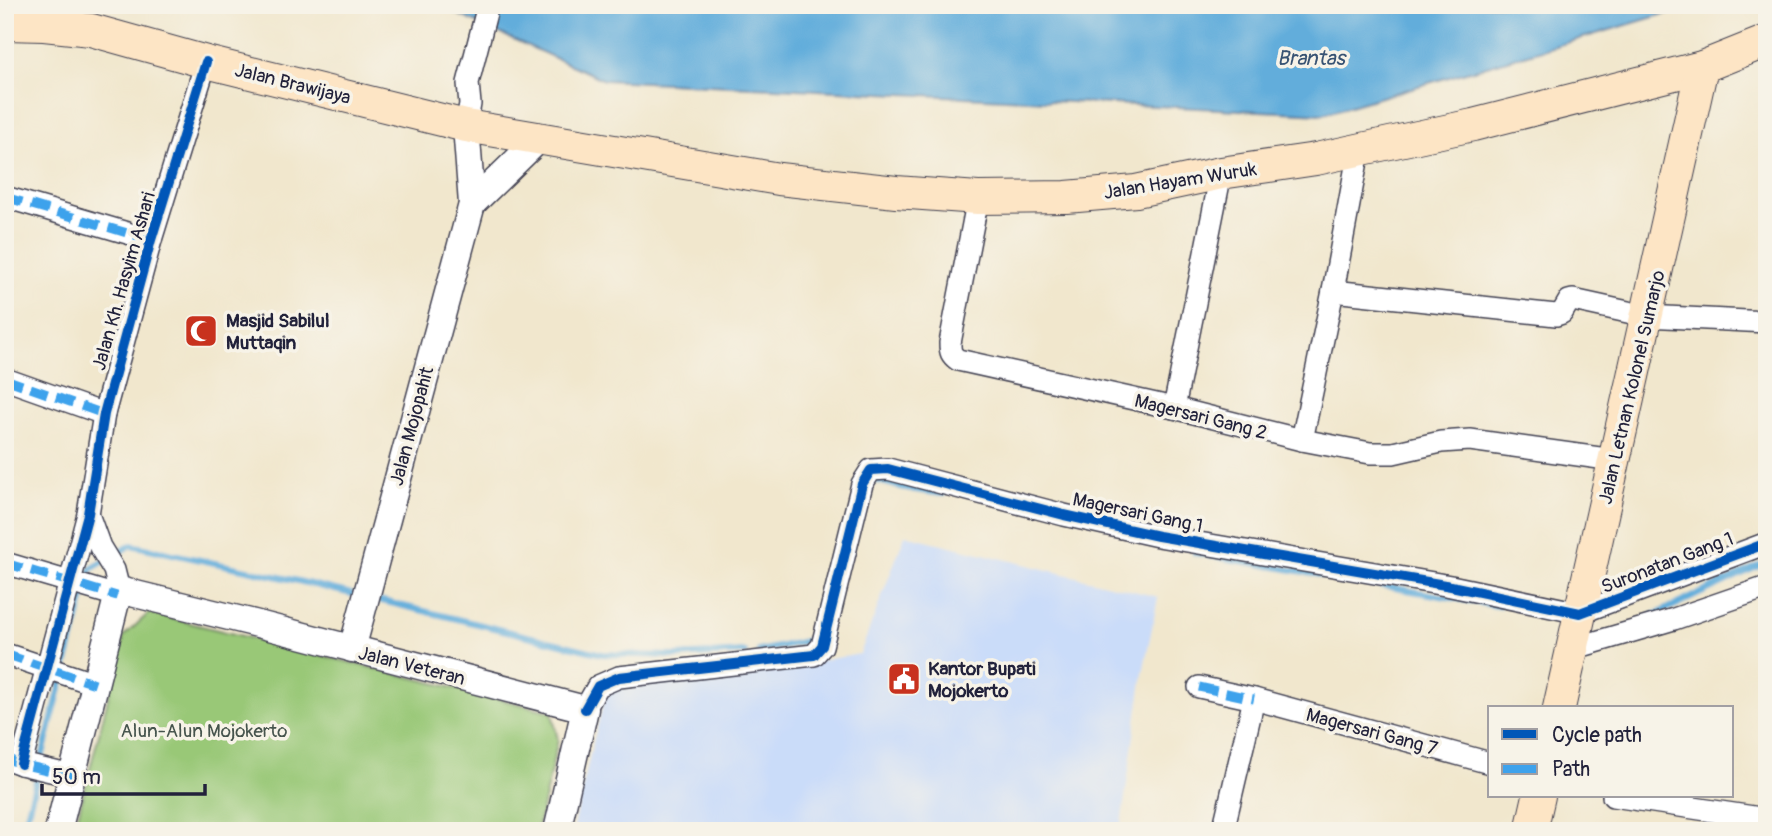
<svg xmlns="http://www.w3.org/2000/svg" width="1772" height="836" font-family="Pangolin,sans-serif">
<rect width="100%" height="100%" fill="#f7f3e8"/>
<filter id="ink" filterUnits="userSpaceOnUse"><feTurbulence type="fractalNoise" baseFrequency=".0143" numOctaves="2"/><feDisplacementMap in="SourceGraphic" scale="14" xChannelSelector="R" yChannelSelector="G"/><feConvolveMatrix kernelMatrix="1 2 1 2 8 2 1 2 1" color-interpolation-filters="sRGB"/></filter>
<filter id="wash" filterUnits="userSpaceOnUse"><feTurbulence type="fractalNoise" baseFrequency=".00686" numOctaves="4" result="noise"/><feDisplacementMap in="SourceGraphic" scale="28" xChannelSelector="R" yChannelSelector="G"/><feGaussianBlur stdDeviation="1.57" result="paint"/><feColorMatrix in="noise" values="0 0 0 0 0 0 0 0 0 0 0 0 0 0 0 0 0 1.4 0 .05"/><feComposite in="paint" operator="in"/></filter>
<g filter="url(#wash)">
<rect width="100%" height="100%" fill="#f1e7cd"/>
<polygon fill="#cadcf9" points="905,535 1158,597 1143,673 1120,831 573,831 591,750 608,686 787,666 860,654"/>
<polygon fill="#99c877" stroke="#5e7559" stroke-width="2" points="149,613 552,712 558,740 537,831 74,831 124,636"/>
<polygon fill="#62addb" stroke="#42688b" stroke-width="2" points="437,5 1695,5 1323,114 604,80"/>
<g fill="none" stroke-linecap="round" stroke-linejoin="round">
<g stroke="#62addb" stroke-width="6">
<polyline points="871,479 909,489 943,494"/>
<polyline points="1195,553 1498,606"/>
<polyline points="374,599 602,654 677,656 745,652"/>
<polyline points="1652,616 1767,562"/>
<polyline points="759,651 820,638"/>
<polyline points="23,831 91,569 131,545 298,581 360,596"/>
</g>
</g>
</g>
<g filter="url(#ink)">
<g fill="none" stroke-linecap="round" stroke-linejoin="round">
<defs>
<g id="minor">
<polyline points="466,126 470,104 468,83 488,5"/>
<polyline points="5,197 151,240"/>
<path d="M978,198L950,343C950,352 951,355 958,360L1174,408L1302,440L1370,453H1393L1441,442L1470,440L1614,460"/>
<polyline points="1333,291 1556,315 1562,313 1569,301 1573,300 1646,316 1767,322"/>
<polyline points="5,379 104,414"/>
<polyline points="1174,408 1221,173"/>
<polyline points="1302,440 1333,291 1359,150"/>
<polyline points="88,514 100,547 114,570 119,590"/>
<polyline points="5,563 117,596"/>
<polyline points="1572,649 1674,619 1767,587"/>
<polyline points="5,654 95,684"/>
<polyline points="1199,687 1254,699 1490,763"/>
<polyline points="585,709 598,686 619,677 814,655 822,646 862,484 871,470 888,469 1064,515 1158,536 1451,586 1580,613 1767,543"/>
<polyline points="5,758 21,764 72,776"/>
<polyline points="21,764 88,514 104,414 151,240 206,62"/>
<polyline points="1613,796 1767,819"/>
<polyline points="1223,831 1254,699"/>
</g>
<g id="tertiary">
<polyline points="472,204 539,139"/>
<polyline points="352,649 472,204 466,126"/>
<polyline points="58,831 119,590 254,623 585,709 557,831"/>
</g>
<g id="secondary">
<polyline points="5,24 44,25 91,30 206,62 466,126 779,179 896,192 978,198 1066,197 1136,191 1221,173 1316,159 1473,125 1702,67 1767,41"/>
<polyline points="1559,708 1702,67"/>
<polyline points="1531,831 1539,796"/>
</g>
</defs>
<use href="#minor" stroke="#414051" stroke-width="24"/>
<use href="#tertiary" stroke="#414051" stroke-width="29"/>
<use href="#secondary" stroke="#414051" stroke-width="34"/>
<use href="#minor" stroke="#fff" stroke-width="21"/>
<use href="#tertiary" stroke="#fff" stroke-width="26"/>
<use href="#secondary" stroke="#fde5c5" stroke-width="32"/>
<g stroke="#3ea2ec" stroke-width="9" stroke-dasharray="18 9" stroke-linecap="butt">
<polyline points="5,197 151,240"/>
<polyline points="5,379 104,414"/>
<polyline points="5,563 117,596"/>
<polyline points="5,654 95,684"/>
<polyline points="1199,687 1254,699"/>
<polyline points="5,758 21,764 72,776"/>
</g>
<defs>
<g id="cycleway">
<polyline points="585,709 598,686 619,677 814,655 822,646 862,484 871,470 888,469 1064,515 1158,536 1451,586 1580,613 1767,543"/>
<polyline points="21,764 88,514 104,414 151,240 206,62"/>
</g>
</defs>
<use href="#cycleway" stroke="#f7f3e8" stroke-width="15"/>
<use href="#cycleway" stroke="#0057b8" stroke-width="10"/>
</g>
</g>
<defs>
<symbol id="mosque-square" viewBox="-11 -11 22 22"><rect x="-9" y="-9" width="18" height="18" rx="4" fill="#c8321e" stroke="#f7f3e8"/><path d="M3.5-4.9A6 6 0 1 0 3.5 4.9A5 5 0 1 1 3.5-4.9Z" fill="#fff"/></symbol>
<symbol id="civic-square" viewBox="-11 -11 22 22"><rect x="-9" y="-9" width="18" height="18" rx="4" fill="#c8321e" stroke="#f7f3e8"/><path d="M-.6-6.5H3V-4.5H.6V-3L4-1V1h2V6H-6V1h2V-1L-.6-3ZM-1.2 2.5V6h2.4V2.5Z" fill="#fff"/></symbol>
</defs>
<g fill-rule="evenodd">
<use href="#mosque-square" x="182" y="312" width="38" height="38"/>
<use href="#civic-square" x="885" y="660" width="38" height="38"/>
</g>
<g text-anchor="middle" stroke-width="7" stroke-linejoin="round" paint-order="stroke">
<g font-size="19" fill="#22223b" stroke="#f7f3e8">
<text transform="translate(293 83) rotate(14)" y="7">Jalan Brawijaya</text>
<text transform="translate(1180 180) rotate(-9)" y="7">Jalan Hayam Wuruk</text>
<text transform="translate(123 281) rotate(-74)" y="7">Jalan Kh. Hasyim Ashari</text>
<text transform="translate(1631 387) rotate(-77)" y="7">Jalan Letnan Kolonel Sumarjo</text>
<text transform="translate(1201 416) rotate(14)" y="7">Magersari Gang 2</text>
<text transform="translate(411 426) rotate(-75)" y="7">Jalan Mojopahit</text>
<text transform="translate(1138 512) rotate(12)" y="7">Magersari Gang 1</text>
<text transform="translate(1667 562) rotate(-21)" y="7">Suronatan Gang 1</text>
<text transform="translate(412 665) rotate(14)" y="7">Jalan Veteran</text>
<text transform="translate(1372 731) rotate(15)" y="7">Magersari Gang 7</text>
</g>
<g font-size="19" font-weight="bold" fill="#22223b" stroke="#f7f3e8" text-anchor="start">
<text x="226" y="327">Masjid Sabilul<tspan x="226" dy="22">Muttaqin</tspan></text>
<text x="928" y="675">Kantor Bupati<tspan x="928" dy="22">Mojokerto</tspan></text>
</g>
<g font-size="19" fill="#46544d" stroke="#f7f3e8">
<text x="204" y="737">Alun-Alun Mojokerto</text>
</g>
<g font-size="21" font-style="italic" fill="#385373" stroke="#f7f3e8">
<text x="1311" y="65">Brantas</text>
</g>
</g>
<rect width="1772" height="836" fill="none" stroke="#f7f3e8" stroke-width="28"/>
<rect x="1488" y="706" width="245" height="91" fill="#f7f3e8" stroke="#a29fa3" stroke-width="2"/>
<rect x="1502" y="729" width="35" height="10" fill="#0057b8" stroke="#a29fa3" stroke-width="2"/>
<text x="1552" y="742" font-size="21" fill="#22223b">Cycle path</text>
<rect x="1502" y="764" width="35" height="10" fill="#3ea2ec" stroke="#a29fa3" stroke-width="2"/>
<text x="1552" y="776" font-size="21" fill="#22223b">Path</text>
<path d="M42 784v10h163v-10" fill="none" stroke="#22223b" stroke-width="3.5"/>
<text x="52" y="784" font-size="21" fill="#22223b" stroke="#f7f3e8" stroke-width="5" paint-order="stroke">50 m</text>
</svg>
